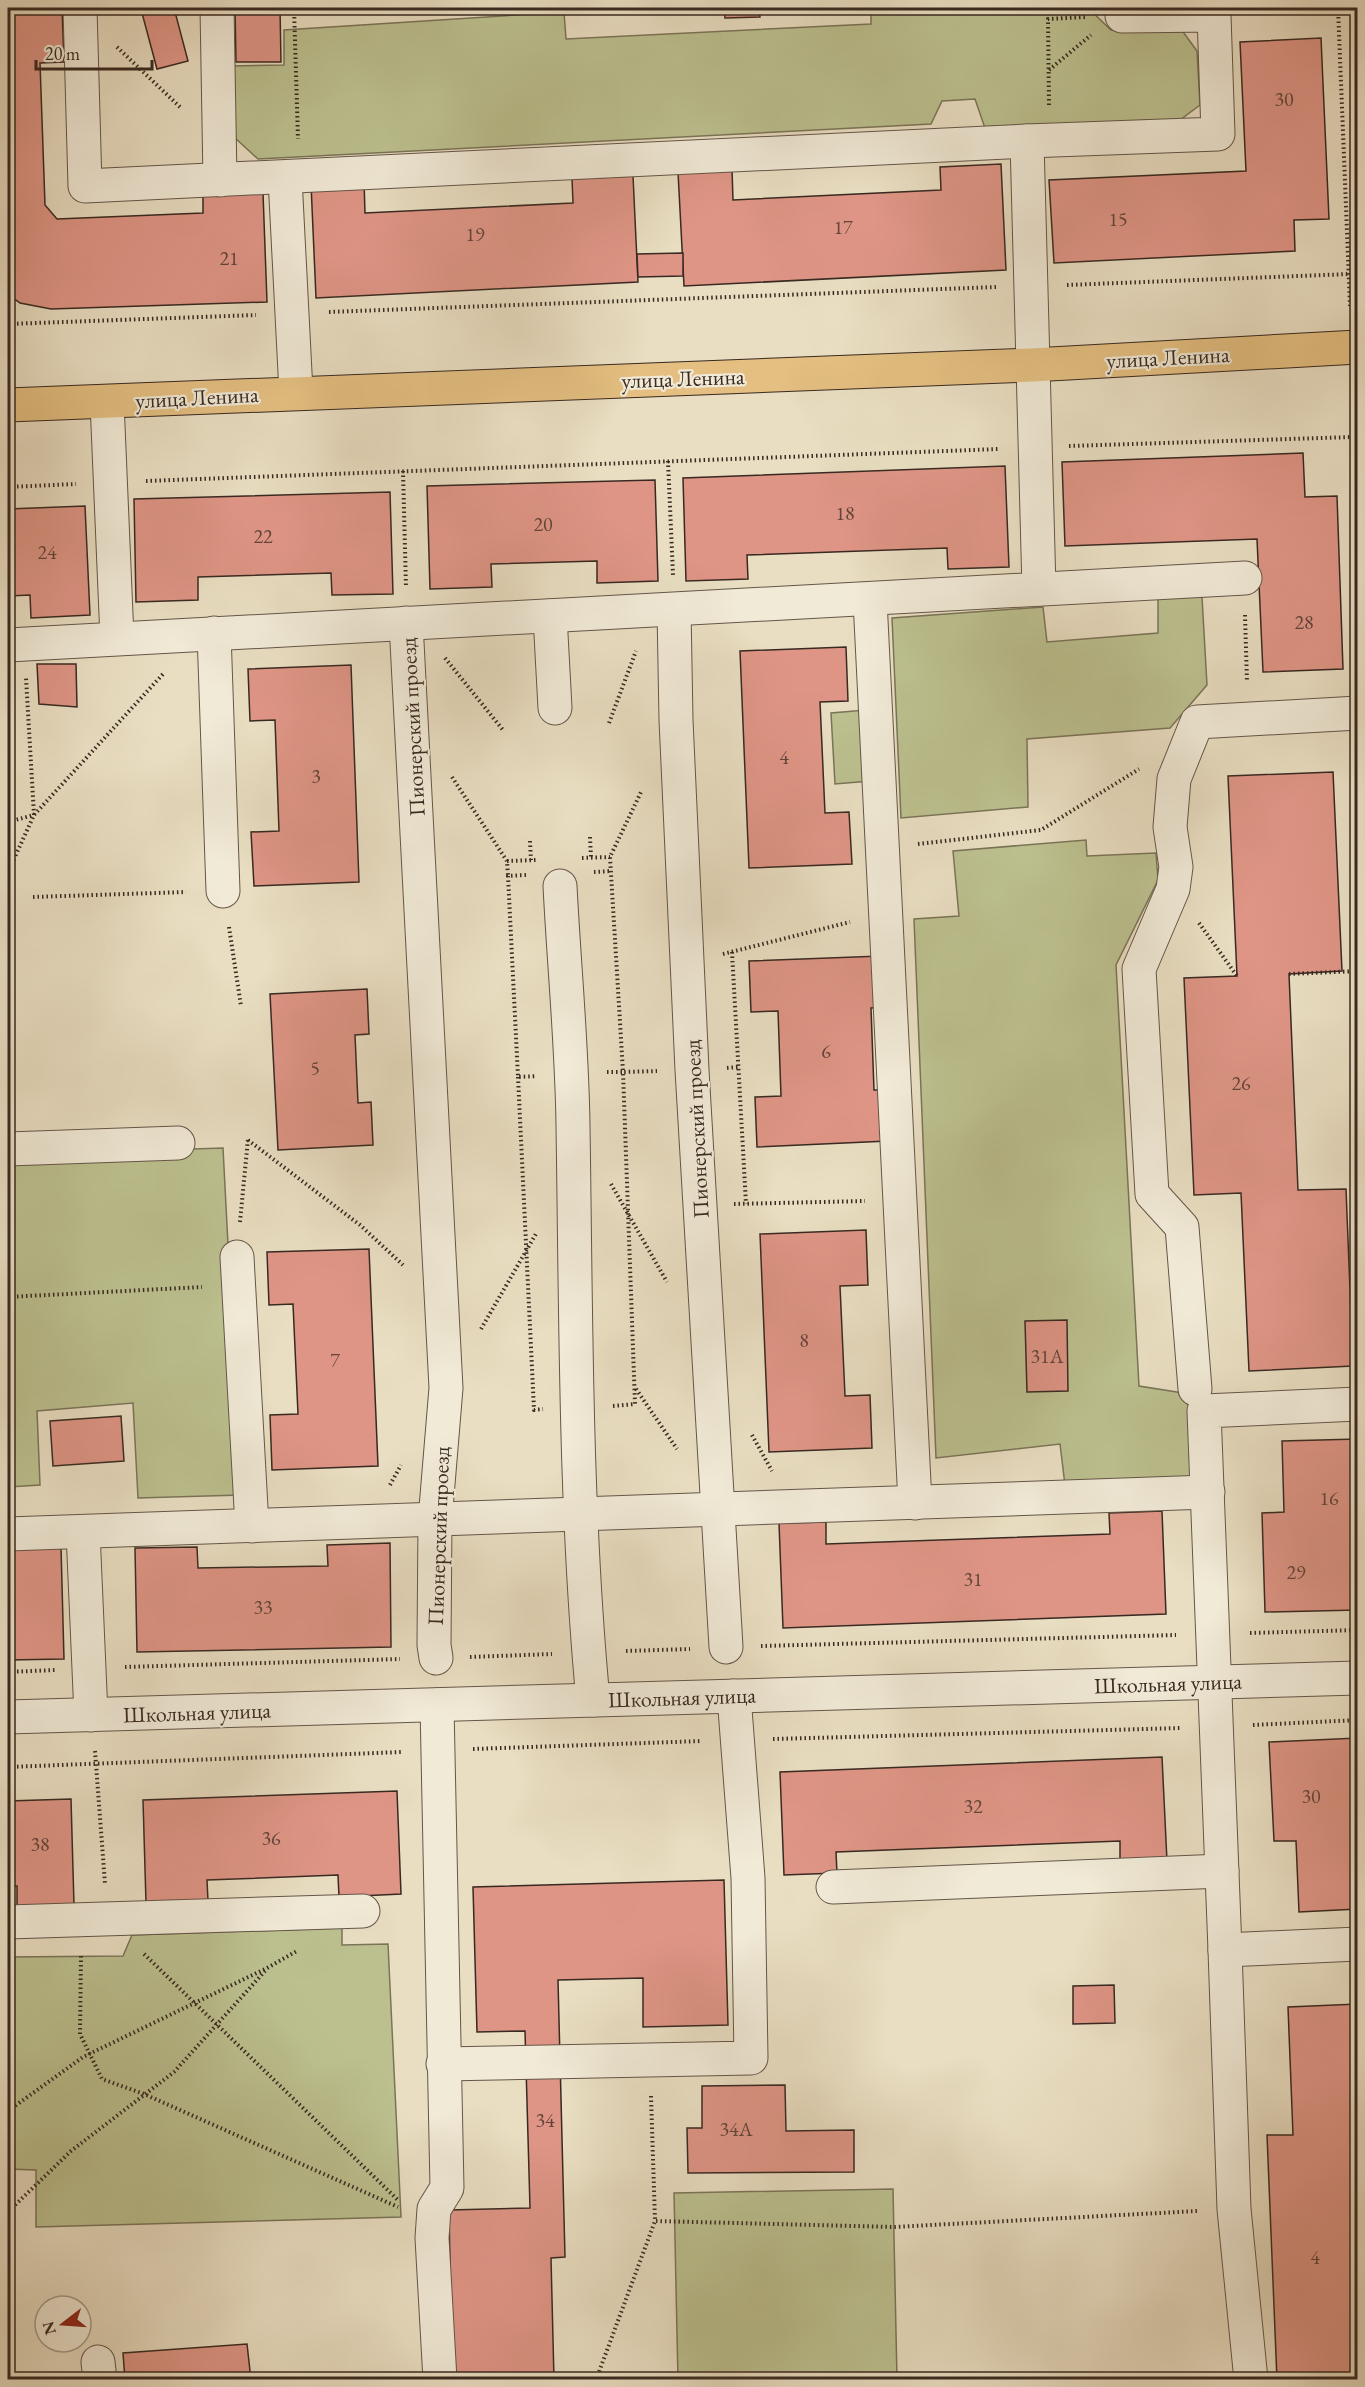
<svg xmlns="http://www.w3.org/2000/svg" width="1365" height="2387" font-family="'EB Garamond',serif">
<rect width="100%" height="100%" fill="#e9dec2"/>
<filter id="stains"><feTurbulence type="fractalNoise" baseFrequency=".00333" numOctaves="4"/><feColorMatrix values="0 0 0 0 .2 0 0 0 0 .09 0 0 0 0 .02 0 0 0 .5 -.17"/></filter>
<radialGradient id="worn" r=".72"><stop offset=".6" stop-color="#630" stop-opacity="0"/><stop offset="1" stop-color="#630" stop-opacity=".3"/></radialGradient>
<g fill="#bcc08f" stroke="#7a7458" stroke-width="1.5">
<polygon points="871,8 1088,8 1111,30 1181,29 1197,51 1200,105 1180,120 987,134 975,99 942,101 931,124 258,159 235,138 230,66 284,65 284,30 564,12 566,39 871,24"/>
<polygon points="1158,595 1202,597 1207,685 1170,728 1027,739 1028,807 901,818 892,618 1043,607 1047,642 1158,633"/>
<polygon points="866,710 870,781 835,784 831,713"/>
<polygon points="1086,840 1087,856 1156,853 1158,880 1116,965 1139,1386 1183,1393 1191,1412 1193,1477 1065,1485 1060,1444 936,1458 914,919 959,916 953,851"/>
<polygon points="223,1148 241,1495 138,1498 133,1403 37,1411 40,1485 8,1487 8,1155"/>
<polygon points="342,1928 342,1945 388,1944 401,2217 36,2227 36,2170 8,2169 8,1957 123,1956 132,1935"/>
<polygon points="893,2189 897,2379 678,2379 674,2193"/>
</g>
<g fill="#df9586" stroke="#382921" stroke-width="1.5">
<polygon points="8,8 62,8 64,62 40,63 45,205 57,219 203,213 203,195 263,193 267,302 51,309 20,303 8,294"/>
<polygon points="164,8 174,8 188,61 157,69 142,13"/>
<polygon points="235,8 280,8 281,62 236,62"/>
<polygon points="724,8 759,8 760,17 725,18"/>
<polygon points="1321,38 1329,219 1294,220 1295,251 1054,263 1049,180 1246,171 1240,42"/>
<polygon points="1001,164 1006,270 684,286 678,172 732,169 733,200 941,190 940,167"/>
<polygon points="633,176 638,282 316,298 311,184 364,181 365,213 573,203 572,179"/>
<polygon points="683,253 683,276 638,277 637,254"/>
<polygon points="1303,453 1305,497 1337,496 1343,669 1263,672 1257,539 1065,546 1062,462"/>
<polygon points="1005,466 1009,567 948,569 947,548 747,555 748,579 686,581 683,478"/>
<polygon points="655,480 658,581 597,583 597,561 491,564 492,587 430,589 427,486"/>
<polygon points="390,492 393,594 332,595 331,573 198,577 198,600 136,602 134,499"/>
<polygon points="85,506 90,615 31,618 30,595 8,596 8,509"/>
<polygon points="846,647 848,701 820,702 825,813 849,812 852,864 749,868 740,651"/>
<polygon points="37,664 76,664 77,707 39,704"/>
<polygon points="351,665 359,882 254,886 251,832 279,831 275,720 250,721 248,669"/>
<polygon points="1333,772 1342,971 1289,974 1298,1190 1346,1189 1353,1366 1249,1371 1241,1193 1194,1195 1184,978 1237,976 1228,776"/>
<polygon points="881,956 883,1007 871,1008 874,1090 886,1090 888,1141 757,1147 755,1097 781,1096 778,1011 751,1012 749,961"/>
<polygon points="367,989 369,1034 355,1035 358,1103 371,1102 373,1145 278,1150 270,994"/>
<polygon points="866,1230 868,1285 840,1286 845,1396 870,1395 872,1448 769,1452 760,1234"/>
<polygon points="369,1249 378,1466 272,1470 270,1415 298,1414 293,1304 269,1305 267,1252"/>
<polygon points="1067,1320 1068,1391 1027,1392 1025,1321"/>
<polygon points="121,1416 124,1461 53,1466 50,1421"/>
<polygon points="1358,1439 1358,1610 1265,1612 1262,1513 1284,1512 1282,1441"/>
<polygon points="1162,1511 1166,1614 783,1628 779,1523 826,1522 826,1544 1110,1534 1109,1513"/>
<polygon points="390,1543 391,1647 137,1652 135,1548 197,1547 198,1568 328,1566 327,1545"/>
<polygon points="61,1547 64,1659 8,1660 8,1549"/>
<polygon points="1358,1738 1358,1909 1299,1912 1296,1841 1274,1841 1269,1742"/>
<polygon points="1162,1757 1167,1861 1120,1863 1120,1841 836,1852 837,1873 784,1875 780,1772"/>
<polygon points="397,1791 401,1894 339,1897 338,1875 207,1880 208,1901 146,1903 143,1800"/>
<polygon points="71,1799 74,1905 17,1907 17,1886 8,1887 8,1801"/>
<polygon points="724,1880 728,2025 643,2027 643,1978 558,1980 565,2257 551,2258 554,2380 452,2380 449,2210 530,2208 525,2031 477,2032 473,1887"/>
<polygon points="1114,1985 1115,2023 1073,2024 1073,1986"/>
<polygon points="1358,2004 1358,2380 1277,2380 1267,2135 1293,2135 1288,2007"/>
<polygon points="785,2085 786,2131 854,2130 854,2172 688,2173 687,2128 702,2128 702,2086"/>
<polygon points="247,2344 251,2380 125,2380 123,2353"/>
</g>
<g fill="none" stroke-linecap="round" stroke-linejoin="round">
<defs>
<g id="minor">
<polyline points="80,8 85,186 1027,141 1218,134 1214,15 1122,16"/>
<polyline points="217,8 220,180"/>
<polyline points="1027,141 1039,589"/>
<polyline points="285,178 296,392"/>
<polyline points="107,402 117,638"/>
<polyline points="870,600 915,1503"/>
<polyline points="674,610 676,720 692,1070 726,1647"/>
<polyline points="550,616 555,708"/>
<polyline points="406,623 446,1388 435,1520 434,1645 436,1658"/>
<polyline points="214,633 223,891"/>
<polyline points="8,645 1245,578"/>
<path d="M560,886C564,965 572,1046 573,1125C576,1317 575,1509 593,1700"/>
<polyline points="8,1149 178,1143"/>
<polyline points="237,1257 252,1526"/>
<polyline points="1195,1389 1182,1227 1152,1194 1139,969 1173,889 1176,867 1170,827 1174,779 1197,722 1358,713"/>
<polyline points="1358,1404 1204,1411 1225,1950 1358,1944"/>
<polyline points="83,1532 91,1715"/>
<polyline points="8,1534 1208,1492"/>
<polyline points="437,1705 447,2188 434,2209 432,2238 440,2380"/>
<polyline points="8,1717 1358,1678"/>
<polyline points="833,1887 1222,1871"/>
<polyline points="8,1922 363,1911"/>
<polyline points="1225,1950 1234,2209 1251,2380"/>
<polyline points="443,2064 751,2058 748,1878 734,1696"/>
<polyline points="98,2362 100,2380"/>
</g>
<polyline id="major" points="8,405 1032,365 1358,347"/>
</defs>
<use href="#minor" stroke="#645649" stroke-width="35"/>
<use href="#major" stroke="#382921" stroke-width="35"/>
<g stroke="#382921" stroke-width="4" stroke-dasharray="1.5 3" stroke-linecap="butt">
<polyline points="294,8 298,139"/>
<polyline points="1338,8 1350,306"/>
<polyline points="1249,13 1338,9"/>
<polyline points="117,47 181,108"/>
<polyline points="1049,70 1091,35"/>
<polyline points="1049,105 1048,19 1086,17"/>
<polyline points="1067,285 1350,274"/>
<polyline points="329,312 996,287"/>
<polyline points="8,324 256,315"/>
<polyline points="1069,446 1353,437"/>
<polyline points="668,461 673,575"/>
<polyline points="403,471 406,588"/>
<polyline points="146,481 999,449"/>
<polyline points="8,487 76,484"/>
<polyline points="1245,615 1247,682"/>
<polyline points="445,658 503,730"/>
<polyline points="609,723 636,651"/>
<polyline points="452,777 507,861 508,876"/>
<polyline points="8,822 34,815 26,678"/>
<polyline points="590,837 591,857"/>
<polyline points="530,841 531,860"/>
<polyline points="918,844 1041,830 1139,769"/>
<polyline points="582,858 610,857"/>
<polyline points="507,861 536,860"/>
<polyline points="8,872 34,815 163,674"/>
<polyline points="594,872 611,871"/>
<polyline points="526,875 508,876 518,1077 537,1076"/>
<polyline points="33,897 186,892"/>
<polyline points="1199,923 1237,976"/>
<polyline points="229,927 241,1006"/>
<polyline points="732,952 746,1204"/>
<polyline points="723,954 850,922"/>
<polyline points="1289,974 1358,971"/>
<polyline points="727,1068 738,1067"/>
<polyline points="607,1072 623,1072 610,857 642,790"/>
<polyline points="518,1077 534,1410 543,1409"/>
<polyline points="248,1140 360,1225 403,1265"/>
<polyline points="611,1184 667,1282"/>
<polyline points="734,1204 865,1201"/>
<polyline points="240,1222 248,1139"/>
<polyline points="8,1297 202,1287"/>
<polyline points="481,1329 537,1232"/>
<polyline points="636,1389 677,1449"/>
<polyline points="613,1406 635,1404 623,1072 657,1071"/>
<polyline points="752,1435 772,1471"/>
<polyline points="390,1485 401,1465"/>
<polyline points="1250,1633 1358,1630"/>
<polyline points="761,1646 1176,1635"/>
<polyline points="626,1651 690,1649"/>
<polyline points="470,1657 552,1654"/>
<polyline points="125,1667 400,1659"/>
<polyline points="8,1672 55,1670"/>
<polyline points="1253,1725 1358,1720"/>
<polyline points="773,1739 1182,1728"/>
<polyline points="473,1749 702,1741"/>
<polyline points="95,1751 105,1884"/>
<polyline points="8,1767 402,1752"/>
<polyline points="144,1954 399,2201"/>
<polyline points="81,1956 80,2034 102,2079 144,2094 398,2207"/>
<polyline points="651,2096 655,2221 894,2227 1197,2211"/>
<polyline points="8,2111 83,2057 267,1968 297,1951"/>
<polyline points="8,2221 13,2207 71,2151 174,2072 265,1971"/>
<polyline points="596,2380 655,2221"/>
</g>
<use href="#minor" stroke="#f1ead7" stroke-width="33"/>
<use href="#major" stroke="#e4bf81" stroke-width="33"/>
</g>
<g text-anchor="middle" stroke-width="4.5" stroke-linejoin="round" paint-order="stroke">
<g font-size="20" fill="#62443a">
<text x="1284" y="106">30</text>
<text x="1118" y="226">15</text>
<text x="843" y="234">17</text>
<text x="475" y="241">19</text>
<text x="229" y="265">21</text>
<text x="845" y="520">18</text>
<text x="543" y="531">20</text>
<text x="263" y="543">22</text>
<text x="47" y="559">24</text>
<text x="1304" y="629">28</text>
<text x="784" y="764">4</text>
<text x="316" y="783">3</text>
<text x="826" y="1058">6</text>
<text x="315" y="1075">5</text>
<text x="1241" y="1090">26</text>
<text x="804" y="1347">8</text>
<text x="1047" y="1363">31А</text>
<text x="335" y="1367">7</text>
<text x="1329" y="1505">16</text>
<text x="1296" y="1579">29</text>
<text x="973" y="1586">31</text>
<text x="263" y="1614">33</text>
<text x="1311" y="1803">30</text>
<text x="973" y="1813">32</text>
<text x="271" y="1845">36</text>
<text x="40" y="1851">38</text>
<text x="545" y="2127">34</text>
<text x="736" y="2136">34А</text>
<text x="1315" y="2264">4</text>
</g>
<g font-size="22" fill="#382921" stroke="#f1ead7">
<text transform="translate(1168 357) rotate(-3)" y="8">улица Ленина</text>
<text transform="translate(683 378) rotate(-2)" y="8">улица Ленина</text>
<text transform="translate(197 397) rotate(-3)" y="8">улица Ленина</text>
<text transform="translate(412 727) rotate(-93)" y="8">Пионерский проезд</text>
<text transform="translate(696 1129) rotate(-93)" y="8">Пионерский проезд</text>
<text transform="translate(438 1536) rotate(-88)" y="8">Пионерский проезд</text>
<text transform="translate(1168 1683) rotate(-2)" y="8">Школьная улица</text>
<text transform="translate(682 1697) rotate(-2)" y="8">Школьная улица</text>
<text transform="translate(197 1712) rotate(-2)" y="8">Школьная улица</text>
</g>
</g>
<rect width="1365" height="2387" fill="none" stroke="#e9dec2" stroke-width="30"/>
<rect x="9" y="9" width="1347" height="2369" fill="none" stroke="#382921" stroke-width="3"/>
<rect x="15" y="15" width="1335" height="2357" fill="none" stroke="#382921" stroke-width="1.5"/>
<g transform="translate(63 2324) rotate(253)"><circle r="28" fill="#f1ead7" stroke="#a79d8e" stroke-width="1.5"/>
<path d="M0-4.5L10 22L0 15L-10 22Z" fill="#8f2418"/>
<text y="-9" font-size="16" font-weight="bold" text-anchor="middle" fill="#382921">N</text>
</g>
<path d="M36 60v9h116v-9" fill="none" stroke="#382921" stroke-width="3"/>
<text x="45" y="60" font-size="18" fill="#382921" stroke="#f1ead7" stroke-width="4.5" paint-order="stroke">20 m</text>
<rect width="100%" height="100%" filter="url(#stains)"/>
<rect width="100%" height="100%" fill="url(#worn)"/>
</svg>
